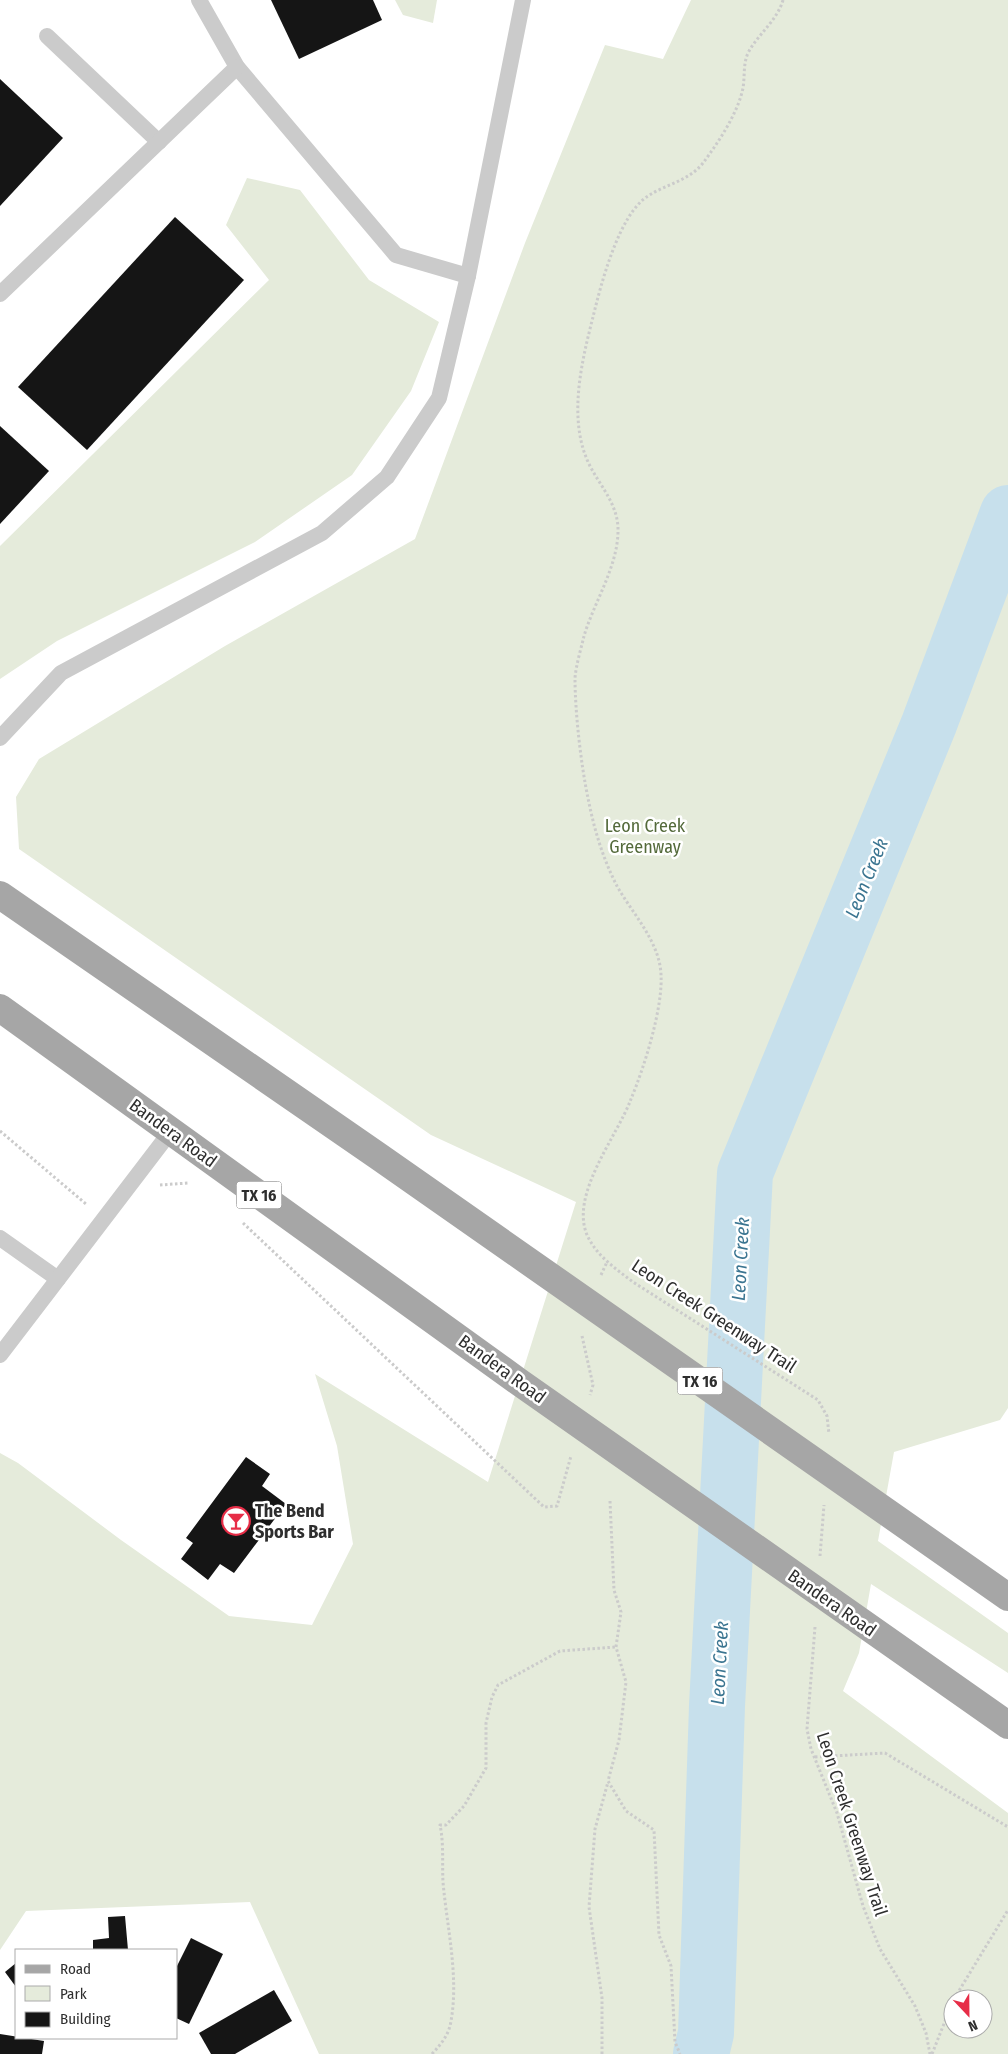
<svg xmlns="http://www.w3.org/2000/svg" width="1008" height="2054" font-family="'Fira Sans Condensed',sans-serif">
<rect width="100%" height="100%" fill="#fff"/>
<g fill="#e5ebdb" fill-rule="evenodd">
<polygon points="395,0 437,0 433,23 403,15"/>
<path d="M691,0H1008V1408L1000,1420L894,1452L878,1541L1008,1633V1673L871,1584L859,1653L843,1691L1008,1813V2054H319L250,1902L26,1911L0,1950V1453L18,1463L121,1540L229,1616L312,1625L353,1544L337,1446L315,1374L488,1482L576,1202L431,1135L19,849L16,797L39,759L225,646L415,539L525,243L605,45L663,59ZM953,1999H983V2029H953Z"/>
<polygon points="247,178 300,190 369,280 439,322 411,391 352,475 255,542 57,641 0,679 0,546 269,280 226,225"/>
</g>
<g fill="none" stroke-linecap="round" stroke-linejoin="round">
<polyline stroke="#c7e0ec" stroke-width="56" points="701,2054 706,2033 717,1706 745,1173 929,724 1008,513"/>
</g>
<g fill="#151515">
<polygon points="271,0 373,0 382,20 299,59"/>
<polygon points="0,79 63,138 0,206"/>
<polygon points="175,217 244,280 87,450 18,387"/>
<polygon points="0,426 49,471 0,524"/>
<polygon points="246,1457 270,1474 262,1486 286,1504 234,1573 220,1564 208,1580 181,1559 193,1543 186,1538"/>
<polygon points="125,1916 128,1950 93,1950 93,1940 109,1938 108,1917"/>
<polygon points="191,1938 223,1954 189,2024 176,2018 176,1968"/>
<polygon points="16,1963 16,1987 5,1972"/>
<polygon points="274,1990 292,2021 235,2054 211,2054 199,2033"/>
<polygon points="0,2034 44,2041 42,2054 0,2054"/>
</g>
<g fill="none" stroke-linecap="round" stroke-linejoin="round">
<g stroke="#cbcbcb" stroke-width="3" stroke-dasharray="2.5 2.5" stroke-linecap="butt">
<path d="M783,0C777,21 758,34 748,53C743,64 745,76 743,88C738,113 718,143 703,163C689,181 666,184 648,196C619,214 601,284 593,317C582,360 569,414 586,457C595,481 617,500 618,528C619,565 594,602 584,636C581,649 576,665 575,678C575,712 581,765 588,798C594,829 603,859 617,886C632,913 660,942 661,975C663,1008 644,1068 631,1099C617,1137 568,1196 588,1237C598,1257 616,1269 633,1282L818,1400L827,1416L829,1434"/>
<polyline points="0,1131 86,1204"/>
<polyline points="160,1185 188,1183"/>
<polyline points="243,1223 544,1507 557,1506 571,1456"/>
<polyline points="601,1275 607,1262"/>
<polyline points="582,1336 593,1385 590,1395"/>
<polyline points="610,1501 614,1590 621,1612 616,1647 626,1682 619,1740 608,1781 626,1811 654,1830 659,1935 671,1966 675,2042 680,2054"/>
<polyline points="820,1556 824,1505"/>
<polyline points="815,1627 807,1729 811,1749 837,1813 863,1906 880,1949 915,2006 926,2033 930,2054"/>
<polyline points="815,1757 885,1753 1008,1827"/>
<polyline points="954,1999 1008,1910"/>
<path d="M432,2054C441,2044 449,2035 451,2021C459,1976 447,1928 443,1882C442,1863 444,1844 440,1825H446L464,1806L486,1768V1723L492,1697L498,1685L560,1651L616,1647"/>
<polyline points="602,2054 602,1998 589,1907 595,1829 608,1782"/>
<polyline points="932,2054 953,2001"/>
</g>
<g stroke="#cbcbcb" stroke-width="16">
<polyline points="199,0 237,67 396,255 468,276"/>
<polyline points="47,36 159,142"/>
<polyline points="0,294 237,67"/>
<polyline points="0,738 61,673 322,533 387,477 439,398 468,276 523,0"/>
<polyline points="0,1238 58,1279"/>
<polyline points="0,1355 171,1131"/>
</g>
<g stroke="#a6a6a6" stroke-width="28">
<polyline points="0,895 378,1156 1008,1597"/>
<polyline points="0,1008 519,1382 1008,1725"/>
</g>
</g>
<defs>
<symbol id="bar-ring" viewBox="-11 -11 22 22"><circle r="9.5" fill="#fff" stroke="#e72d47" stroke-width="1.5"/><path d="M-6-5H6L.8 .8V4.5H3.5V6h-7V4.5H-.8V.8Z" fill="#e72d47"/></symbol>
</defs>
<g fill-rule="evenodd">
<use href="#bar-ring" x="220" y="1505" width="32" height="32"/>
</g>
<g text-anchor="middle" stroke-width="5" stroke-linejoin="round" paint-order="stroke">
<g fill="#fff" stroke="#6d6d6d" stroke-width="1">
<rect x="236.5" y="1181.5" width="45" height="27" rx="4"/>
<rect x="677.5" y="1367.5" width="45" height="27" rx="4"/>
</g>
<g font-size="16" font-weight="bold" fill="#2e2e2e">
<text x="259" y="1201">TX 16</text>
<text x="700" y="1387">TX 16</text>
</g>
<g font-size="18" fill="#546a3b" stroke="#fff">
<text x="645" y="832">Leon Creek<tspan x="645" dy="21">Greenway</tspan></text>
</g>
<g font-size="18" fill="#2e2e2e" stroke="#fff">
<text transform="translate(173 1133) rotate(36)" y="6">Bandera Road</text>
<text transform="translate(714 1316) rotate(33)" y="6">Leon Creek Greenway Trail</text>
<text transform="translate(502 1369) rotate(36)" y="6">Bandera Road</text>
<text transform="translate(832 1603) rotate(35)" y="6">Bandera Road</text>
<text transform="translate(852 1824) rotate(72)" y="6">Leon Creek Greenway Trail</text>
</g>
<g font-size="18" font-weight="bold" fill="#2e2e2e" stroke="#fff" text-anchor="start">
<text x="255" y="1517">The Bend<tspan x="255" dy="21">Sports Bar</tspan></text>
</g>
<g font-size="19" font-style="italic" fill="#3b7591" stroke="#fff">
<text transform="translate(866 878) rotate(-68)" y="7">Leon Creek</text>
<text transform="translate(740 1259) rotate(-87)" y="7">Leon Creek</text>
<text transform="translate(719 1663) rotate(-87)" y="7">Leon Creek</text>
</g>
</g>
<rect x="15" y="1949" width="162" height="90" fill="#ffffff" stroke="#ababab"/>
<rect x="25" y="1965" width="25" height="8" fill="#a6a6a6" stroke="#ababab"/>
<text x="60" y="1974" font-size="15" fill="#2e2e2e">Road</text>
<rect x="25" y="1986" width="25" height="15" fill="#e5ebdb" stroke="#ababab"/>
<text x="60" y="1999" font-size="15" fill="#2e2e2e">Park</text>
<rect x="25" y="2012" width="25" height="15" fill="#151515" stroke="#ababab"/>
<text x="60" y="2024" font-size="15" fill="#2e2e2e">Building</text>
<g transform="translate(968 2014) rotate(158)"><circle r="24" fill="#ffffff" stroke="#ababab"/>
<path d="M0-4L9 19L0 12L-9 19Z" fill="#e72d47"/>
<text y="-8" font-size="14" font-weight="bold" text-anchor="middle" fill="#2e2e2e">N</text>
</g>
</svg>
